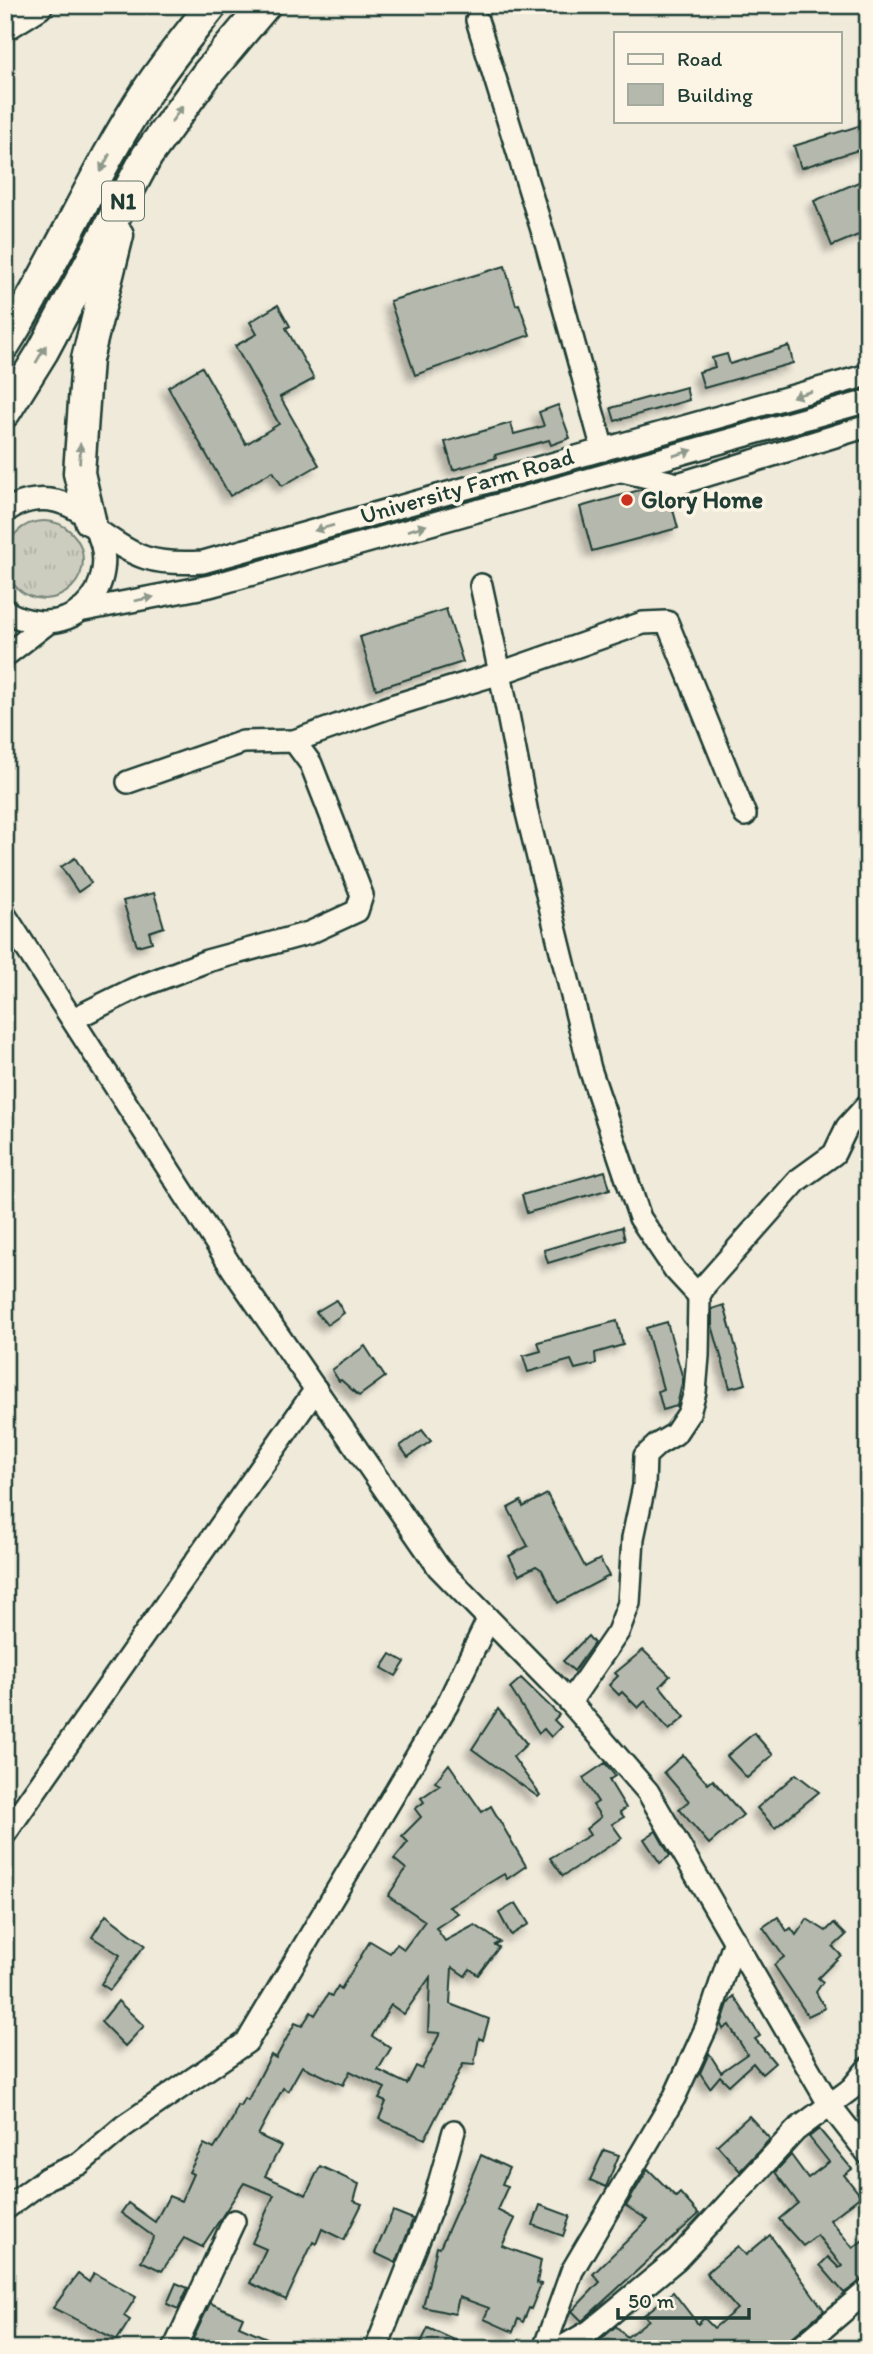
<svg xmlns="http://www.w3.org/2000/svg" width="873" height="2354" font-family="Itim,sans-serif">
<defs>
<pattern id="grass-tufts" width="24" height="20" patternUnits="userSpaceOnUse" patternTransform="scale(1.75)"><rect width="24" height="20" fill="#cccdbf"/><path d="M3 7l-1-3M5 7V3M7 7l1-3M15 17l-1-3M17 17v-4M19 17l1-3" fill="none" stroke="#afb1a5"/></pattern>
<filter id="shadow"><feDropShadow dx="-6" dy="6" stdDeviation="3.5" flood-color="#0004"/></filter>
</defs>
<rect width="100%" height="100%" fill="#efeada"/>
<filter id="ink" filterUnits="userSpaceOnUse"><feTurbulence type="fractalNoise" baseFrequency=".0143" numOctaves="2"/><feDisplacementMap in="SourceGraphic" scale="14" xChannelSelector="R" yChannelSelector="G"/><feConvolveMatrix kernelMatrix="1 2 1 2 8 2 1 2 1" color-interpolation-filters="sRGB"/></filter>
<g filter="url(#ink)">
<circle fill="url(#grass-tufts)" stroke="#76857a" stroke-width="2" cx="44" cy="560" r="39"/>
<g fill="#b5b9ad" stroke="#1f3d34" stroke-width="2" fill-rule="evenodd" filter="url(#shadow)">
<polygon points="868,123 868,147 801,168 794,146"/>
<polygon points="868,178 868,231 832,246 814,201"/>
<polygon points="505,266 516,305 519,304 530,335 415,375 390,301"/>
<polygon points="278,305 290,326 286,328 314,379 280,397 319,465 282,486 273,471 230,496 168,387 202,367 246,444 279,424 235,346 257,334 250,322"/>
<polygon points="789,346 793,363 704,388 699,372 715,367 712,358 727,354 730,364"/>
<polygon points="686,387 689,400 615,421 611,408"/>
<polygon points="558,405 570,438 551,445 549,440 495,455 496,458 453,470 445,442 511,423 514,434 544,426 539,412"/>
<polygon points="643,489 669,495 678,528 592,551 580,507"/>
<polygon points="446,609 463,662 376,689 360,637"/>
<polygon points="75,858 91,883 78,892 61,867"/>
<polygon points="154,893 164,927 149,932 152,942 137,946 123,901"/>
<polygon points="605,1171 610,1189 527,1213 522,1195"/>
<polygon points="622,1227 625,1240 548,1263 544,1250"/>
<polygon points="336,1300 344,1313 327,1325 316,1312"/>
<polygon points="724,1305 746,1384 730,1388 712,1325 712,1309"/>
<polygon points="617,1321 623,1345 595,1353 596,1364 575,1369 571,1360 528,1372 523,1356 541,1351 538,1342"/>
<polygon points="667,1322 683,1379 677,1406 663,1410 658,1391 663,1389 646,1328"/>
<polygon points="365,1346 385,1377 359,1396 341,1380 339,1381 332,1370"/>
<polygon points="422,1430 431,1441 408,1457 400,1446"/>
<polygon points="547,1494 585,1567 600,1559 609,1576 558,1603 542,1570 536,1566 519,1575 509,1556 528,1546 508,1508 521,1501 523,1507"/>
<polygon points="588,1636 594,1643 574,1671 563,1661"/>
<polygon points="643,1650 670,1676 660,1686 685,1717 669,1730 645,1701 638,1708 622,1692 619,1695 609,1685 618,1676 615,1673"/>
<polygon points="391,1654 405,1662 396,1676 382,1668"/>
<polygon points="521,1678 559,1715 554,1720 561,1727 551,1737 544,1729 539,1733 510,1688"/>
<polygon points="498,1709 527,1744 513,1757 540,1795 538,1797 472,1749"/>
<polygon points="754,1733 773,1755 747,1778 727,1756"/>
<polygon points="683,1755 708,1784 713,1780 743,1815 709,1844 679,1809 689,1801 664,1772"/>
<polygon points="605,1763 615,1776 609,1780 626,1808 620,1812 624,1817 612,1824 622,1838 563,1876 550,1858 590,1835 586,1829 601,1817 593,1805 598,1802 583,1778"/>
<path d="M449,1764L482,1812L491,1806L526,1866L507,1879L504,1874L449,1907L458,1913L436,1928L445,1941L475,1925L500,1942L495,1945L499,1947L478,1975L470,1969L465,1976L452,1967L450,2004L489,2019L483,2040L479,2038L474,2065L463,2064L425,2139L379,2119L386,2102L379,2099L385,2088L350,2071L343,2085L302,2066L288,2091L283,2088L258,2135L281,2146L265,2176L306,2195L320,2166L359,2184L354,2201L362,2204L344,2240L322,2229L316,2244L313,2242L286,2300L250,2283L266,2249L252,2243L274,2195L244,2183L202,2247L184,2238L162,2271L141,2261L154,2237L121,2213L128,2203L155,2222L169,2196L181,2201L193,2174L189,2172L204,2144L214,2149L233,2118L237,2105L240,2106L244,2098L248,2100L271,2055L276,2058L295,2023L302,2026L311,2012L315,2015L328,1994L332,1996L338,1986L341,1989L370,1941L390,1953L397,1944L404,1949L425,1921L388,1896L406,1869L394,1859L408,1842L402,1836L421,1817L415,1809L424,1802L421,1798L440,1785L435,1782ZM430,1977L428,2032L440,2033L422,2069L416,2066L407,2084L378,2070L391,2048L372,2036L391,2005L404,2014Z"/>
<polygon points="796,1774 819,1792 775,1828 757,1808"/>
<polygon points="656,1831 670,1856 660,1863 644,1839"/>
<polygon points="516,1903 529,1924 511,1935 499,1913"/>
<polygon points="106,1915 145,1945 110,1990 101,1984 120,1955 92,1937"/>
<polygon points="778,1917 787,1931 791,1928 796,1935 807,1919 826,1931 834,1923 846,1935 833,1947 841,1955 818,1978 823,1982 816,1992 825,2008 808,2016 774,1965 784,1957 763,1927"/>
<polygon points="734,1996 760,2036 755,2039 775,2063 762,2074 753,2063 729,2085 720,2076 710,2088 700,2073 709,2053 721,2072 747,2054 729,2025 723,2029 721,2025 728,2004"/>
<polygon points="118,2001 144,2026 125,2046 101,2022"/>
<polygon points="749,2116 770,2139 740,2171 717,2145"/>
<polygon points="819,2129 852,2169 844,2175 861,2196 830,2220 853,2248 868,2236 868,2276 844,2293 820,2265 828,2257 839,2268 842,2266 817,2235 803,2246 779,2219 798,2203 775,2172 791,2155 808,2178 829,2162 809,2137"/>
<polygon points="604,2150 619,2155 606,2187 590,2180"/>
<polygon points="481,2155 509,2168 502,2184 508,2186 497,2210 515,2219 502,2246 541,2260 537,2283 541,2284 531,2309 529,2308 523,2322 518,2319 513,2332 484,2319 489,2308 459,2297 455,2314 423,2307 437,2247 440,2248"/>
<polygon points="648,2169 676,2197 680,2193 699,2214 582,2321 572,2311 600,2282 593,2274 648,2220 626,2206"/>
<polygon points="540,2205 570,2216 563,2236 533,2225"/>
<polygon points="393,2211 413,2219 396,2263 375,2253"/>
<polygon points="770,2235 824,2310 790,2339 786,2349 590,2349 616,2326 627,2337 649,2320 644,2315 673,2292 698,2324 704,2318 714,2328 737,2309 706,2273 738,2246 746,2255"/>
<polygon points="94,2273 136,2297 124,2316 130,2320 117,2340 53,2308 78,2274 89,2282"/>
<polygon points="176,2283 188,2288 178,2309 167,2304"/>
<polygon points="210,2303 243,2317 239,2326 292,2349 212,2349 193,2339"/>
<polygon points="428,2328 474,2349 418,2349"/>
</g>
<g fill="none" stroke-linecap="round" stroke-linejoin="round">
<defs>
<g id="minor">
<polyline points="477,20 547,246 603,450"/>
<polyline points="622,471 678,484 868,426"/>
<path d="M5,512C19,501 39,497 56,501C129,519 114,626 40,622C28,621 15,618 5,610"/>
<path d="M96,529C137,559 152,565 203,562L868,375"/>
<polyline points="481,585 500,673 643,623 667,622 745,815"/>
<polyline points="79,611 210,586 868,401"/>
<polyline points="5,656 49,622"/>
<polyline points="294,741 395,705 500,673 527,813 590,1069 640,1218 675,1270 699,1296"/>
<polyline points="5,915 234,1271 439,1568 570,1702 648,1792 829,2104 868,2154"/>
<polyline points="73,1019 136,988 207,961 309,933 357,911 362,895 311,764 294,741 243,742 128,782"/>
<polyline points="570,1702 618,1632 629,1603 633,1538 644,1486 645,1456 658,1444 675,1434 689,1413 695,1392 698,1356 699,1296 705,1285 798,1180 834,1154 847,1127 868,1104"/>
<polyline points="5,1834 316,1389"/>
<polyline points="5,2209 47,2178 79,2164 124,2126 247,2042 447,1705 488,1620"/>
<polyline points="174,2349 234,2221"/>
<polyline points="376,2349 434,2201 454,2131"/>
<polyline points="544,2349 572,2271 674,2098 706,2028 735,1940"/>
<polyline points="547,2349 564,2346 590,2331 677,2259 796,2130 851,2089 868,2068"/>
<polyline points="799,2349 868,2290"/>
</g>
<g id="highway">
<polyline points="5,25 37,5"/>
<path d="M5,344C57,262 94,171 147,91C167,61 190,33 212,5"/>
<polyline points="5,412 43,351 147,156 206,75 265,5"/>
<polyline points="90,520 79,473 87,359 118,235"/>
</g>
</defs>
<use href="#minor" stroke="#1f3d34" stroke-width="26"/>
<use href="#highway" stroke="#1f3d34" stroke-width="35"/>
<use href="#minor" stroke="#fcf5e5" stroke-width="21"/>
<use href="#highway" stroke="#fcf5e5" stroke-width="30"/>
</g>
<defs><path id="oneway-solid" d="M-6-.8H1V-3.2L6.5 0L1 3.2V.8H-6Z" transform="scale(1.75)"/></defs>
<g fill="#8e998c">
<use href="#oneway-solid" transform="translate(177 114) rotate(-54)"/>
<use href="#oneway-solid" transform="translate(105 163) rotate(117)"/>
<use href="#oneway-solid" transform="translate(41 354) rotate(-60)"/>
<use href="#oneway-solid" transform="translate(802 394) rotate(164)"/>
<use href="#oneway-solid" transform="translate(80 453) rotate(-88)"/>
<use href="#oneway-solid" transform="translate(683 453) rotate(-16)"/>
<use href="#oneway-solid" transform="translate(324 528) rotate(164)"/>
<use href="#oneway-solid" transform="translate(417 528) rotate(-16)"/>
<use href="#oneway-solid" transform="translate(144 599) rotate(-11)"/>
</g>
</g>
<circle fill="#c8321e" stroke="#fcf5e5" stroke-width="2.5" cx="627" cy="500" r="7"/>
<g text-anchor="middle" stroke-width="7" stroke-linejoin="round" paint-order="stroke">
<rect fill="#fcf5e5" stroke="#617469" stroke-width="2" x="102" y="181.5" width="42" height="39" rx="5"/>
<g font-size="23" font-weight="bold" fill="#1f3d34">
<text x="123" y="209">N1</text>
</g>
<g font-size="24" fill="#1f3d34" stroke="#fcf5e5">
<text transform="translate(467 486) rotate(-16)" y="8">University Farm Road</text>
</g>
<g font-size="24" font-weight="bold" fill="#1f3d34" stroke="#fcf5e5" text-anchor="start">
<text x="641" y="508">Glory Home</text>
</g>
</g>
<rect width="873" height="2354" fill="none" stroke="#fcf5e5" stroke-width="28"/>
<rect x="14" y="14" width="845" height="2326" fill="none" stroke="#1f3d34" stroke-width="2.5" filter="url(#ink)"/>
<rect x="614" y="32" width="228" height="91" fill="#fcf5e5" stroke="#a4ab9e" stroke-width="2"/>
<rect x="628" y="54" width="35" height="10" fill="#fcf5e5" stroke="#a4ab9e" stroke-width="2"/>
<text x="677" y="66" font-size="21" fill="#1f3d34">Road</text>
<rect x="628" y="84" width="35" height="21" fill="#b5b9ad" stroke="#a4ab9e" stroke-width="2"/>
<text x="677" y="102" font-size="21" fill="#1f3d34">Building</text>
<path d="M618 2308v10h131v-10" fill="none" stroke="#1f3d34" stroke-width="3.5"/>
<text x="628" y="2308" font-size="21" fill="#1f3d34" stroke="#fcf5e5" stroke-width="5" paint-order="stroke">50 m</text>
</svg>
